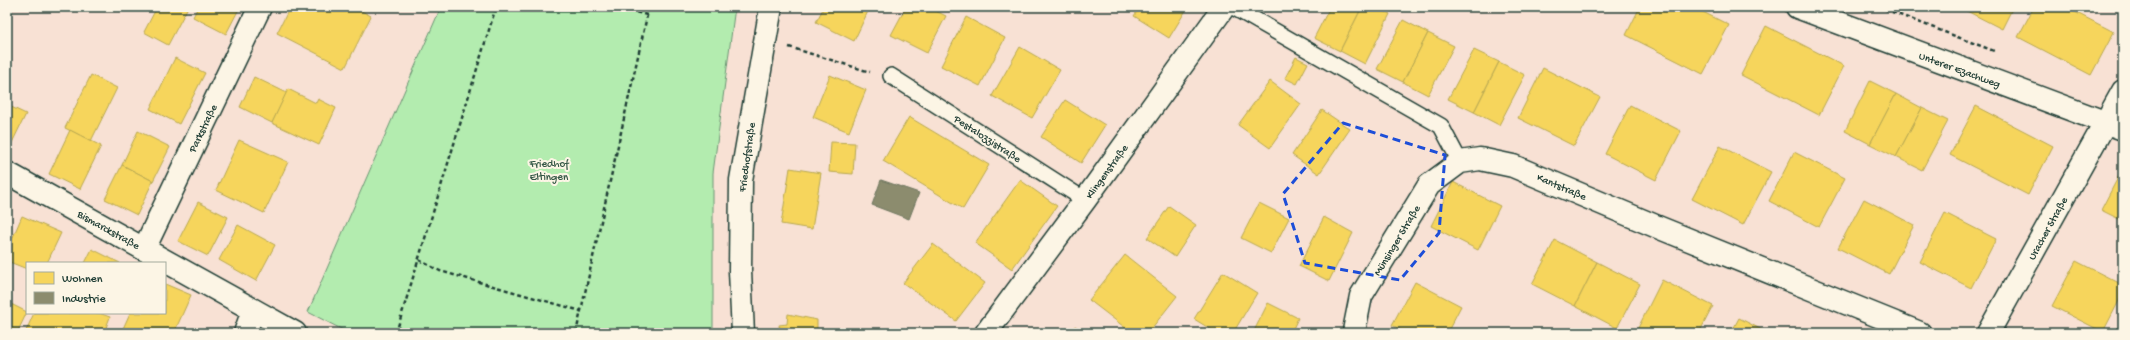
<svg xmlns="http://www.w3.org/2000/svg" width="2130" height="340" font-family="'Gochi Hand',sans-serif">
<rect width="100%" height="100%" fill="#f8e1d4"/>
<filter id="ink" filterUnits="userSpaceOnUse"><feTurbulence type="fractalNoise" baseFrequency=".025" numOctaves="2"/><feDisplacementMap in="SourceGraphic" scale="8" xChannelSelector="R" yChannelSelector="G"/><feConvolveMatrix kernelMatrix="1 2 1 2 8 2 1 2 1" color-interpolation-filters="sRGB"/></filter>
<g filter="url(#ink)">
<polygon fill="#b3ecaf" stroke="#699472" points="441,7 735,7 713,173 713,333 349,333 308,312"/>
<g fill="#f6d55c" stroke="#b6a750">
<polygon points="157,7 188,7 168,45 144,32"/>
<polygon points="198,7 240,7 226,34 193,17"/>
<polygon points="290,7 354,7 371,16 345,68 277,33"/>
<polygon points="824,7 870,7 854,41 816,22"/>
<polygon points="906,7 928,7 946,16 927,53 891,35"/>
<polygon points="1140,7 1188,7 1169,38 1134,16"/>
<polygon points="1330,7 1362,7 1340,51 1314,38"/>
<polygon points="1362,7 1376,7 1390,14 1365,64 1340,51"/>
<polygon points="1640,7 1693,7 1729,25 1703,74 1626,35"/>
<polygon points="1959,7 2013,7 2002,29"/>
<polygon points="2034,7 2065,7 2114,32 2091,75 2018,37"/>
<polygon points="966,17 1005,38 980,86 941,66"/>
<polygon points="1403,20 1428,33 1403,82 1377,69"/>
<polygon points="1766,26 1844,66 1819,115 1741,75"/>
<polygon points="1428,33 1454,46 1428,95 1403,82"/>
<polygon points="1020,47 1060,70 1032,118 992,96"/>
<polygon points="1474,50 1499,62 1474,112 1448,99"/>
<polygon points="1296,57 1308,63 1297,84 1285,78"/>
<polygon points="175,58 205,73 179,124 150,109"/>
<polygon points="1499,62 1525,75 1499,125 1474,112"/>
<polygon points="1543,68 1600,97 1574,146 1518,118"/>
<polygon points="91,75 117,88 91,141 65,128"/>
<polygon points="830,75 866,90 849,132 813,117"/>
<polygon points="254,77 287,93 272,123 240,107"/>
<polygon points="1270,81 1301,104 1270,148 1238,125"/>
<polygon points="1870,81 1896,94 1870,144 1845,131"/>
<polygon points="288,89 316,103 318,99 336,108 319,145 272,123"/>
<polygon points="1896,94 1922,108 1896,157 1870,144"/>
<polygon points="1065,100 1105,125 1081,163 1041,137"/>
<polygon points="7,105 26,114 7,153"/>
<polygon points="1630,105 1681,131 1656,180 1605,154"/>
<polygon points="1976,106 2053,146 2028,195 1950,155"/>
<polygon points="1922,108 1948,121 1922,170 1896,157"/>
<polygon points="1322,110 1350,129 1319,174 1292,155"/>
<polygon points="909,117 989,165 963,209 883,161"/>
<polygon points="70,130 101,146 80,189 49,174"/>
<polygon points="138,131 170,147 153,181 122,165"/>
<polygon points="239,140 288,162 264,213 216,190"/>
<polygon points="831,142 855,143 853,174 829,172"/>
<polygon points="1720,146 1771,172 1743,225 1692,199"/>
<polygon points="1794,152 1845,178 1819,227 1769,201"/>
<polygon points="122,165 153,181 137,215 105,199"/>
<polygon points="790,168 821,173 812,229 781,224"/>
<polygon points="2123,168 2123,221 2101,210"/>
<polygon points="1020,180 1057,206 1012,269 975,243"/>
<polygon points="1453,182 1500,206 1478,250 1431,226"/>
<polygon points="1864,199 1914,225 1889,274 1838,248"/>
<polygon points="198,202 228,217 208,256 178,241"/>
<polygon points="1259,203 1289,218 1271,253 1241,238"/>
<polygon points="1169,206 1196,225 1175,257 1147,238"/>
<polygon points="1945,213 1996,239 1971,288 1920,262"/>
<polygon points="22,216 61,233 47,263 27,263 27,269 7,261 7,251"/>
<polygon points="1324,217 1353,233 1329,281 1299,266"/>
<polygon points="238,225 275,245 256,281 219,260"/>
<polygon points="1555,240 1597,262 1575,306 1532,284"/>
<polygon points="933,244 985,283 956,321 903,283"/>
<polygon points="92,249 120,263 85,263"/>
<polygon points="1125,255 1177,296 1148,333 1132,333 1089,300"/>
<polygon points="2076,261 2123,285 2123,293 2103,332 2052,306"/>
<polygon points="1597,262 1640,284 1617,328 1575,306"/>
<polygon points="1223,272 1257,293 1233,333 1217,333 1194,319"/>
<polygon points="1662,280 1713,306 1699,333 1644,333 1637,330"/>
<polygon points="1415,282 1461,306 1447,333 1407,333 1392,325"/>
<polygon points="165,284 191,295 174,333 121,333 130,313 165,313"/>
<polygon points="7,302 27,312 17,333 7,333"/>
<polygon points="1268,303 1298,318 1291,333 1253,333"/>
<polygon points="34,313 99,313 110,317 104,333 25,333"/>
<polygon points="788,314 817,320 817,333 780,333 779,325 787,324"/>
<polygon points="1739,318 1768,333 1731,333"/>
<polygon points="1075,326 1085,333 1070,333"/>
</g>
<polygon fill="#8c8c6e" stroke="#6b745d" points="881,180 919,193 909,219 872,205"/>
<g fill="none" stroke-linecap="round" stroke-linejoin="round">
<defs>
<g id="lane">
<polyline points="1233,7 1441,126 1460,162"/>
<polyline points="891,76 1085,200"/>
</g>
<g id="street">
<polyline points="1797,7 2123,129"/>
<polyline points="7,173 295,333"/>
<polyline points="144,249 260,7"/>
<polyline points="245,333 253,310"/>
<polyline points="986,333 1085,200 1224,7"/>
<polyline points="1355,333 1354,331 1361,296 1429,185 1460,162 1480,159 1513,166 1660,228 1920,333"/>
<polyline points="1988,333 2123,91"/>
</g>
<polyline id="secondary" points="743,333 740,271 741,180 771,7"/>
</defs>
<use href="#lane" stroke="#1f3d34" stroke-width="18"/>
<use href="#street" stroke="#1f3d34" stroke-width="25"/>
<use href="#secondary" stroke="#1f3d34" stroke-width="25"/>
<g stroke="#1f3d34" stroke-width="2.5" stroke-dasharray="4 3" stroke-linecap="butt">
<polyline points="616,7 647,15"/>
<polyline points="1879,7 1994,51"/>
<polyline points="789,47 870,72"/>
<polyline points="419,260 440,271 581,311"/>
<polyline points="396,333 496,7"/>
<polyline points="576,333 649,7"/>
</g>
<use href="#lane" stroke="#fcf5e5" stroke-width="15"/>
<use href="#street" stroke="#fcf5e5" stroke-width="22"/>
<use href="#secondary" stroke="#fcf5e5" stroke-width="22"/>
</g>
</g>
<path fill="none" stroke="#1d4ed8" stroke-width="3" stroke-dasharray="8 5" stroke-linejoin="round" d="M1343,123L1445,155L1439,233L1400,280L1305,263L1283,194Z"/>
<g text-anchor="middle" stroke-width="4" stroke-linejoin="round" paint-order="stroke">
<g font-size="11" fill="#1f3d34" stroke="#fcf5e5">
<text transform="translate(1960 69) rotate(20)" y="4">Unterer Ezachweg</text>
<text transform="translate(202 128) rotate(-64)" y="4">Parkstraße</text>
<text transform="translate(988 138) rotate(33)" y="4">Pestalozzistraße</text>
<text transform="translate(746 157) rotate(-82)" y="4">Friedhofstraße</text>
<text transform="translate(1106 171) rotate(-54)" y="4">Klingenstraße</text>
<text transform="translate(1562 186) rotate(23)" y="4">Kantstraße</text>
<text transform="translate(2047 228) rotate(-61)" y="4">Uracher Straße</text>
<text transform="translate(109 229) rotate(29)" y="4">Bismarckstraße</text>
<text transform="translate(1396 240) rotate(-59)" y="4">Münsinger Straße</text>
</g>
<g font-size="11" fill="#355746" stroke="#fcf5e5">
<text x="549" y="167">Friedhof<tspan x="549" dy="13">Eltingen</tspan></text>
</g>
</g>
<rect width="2130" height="340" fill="none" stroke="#fcf5e5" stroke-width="24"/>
<rect x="12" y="12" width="2106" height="316" fill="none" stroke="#1f3d34" stroke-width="1.5" filter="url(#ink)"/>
<rect x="26" y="262" width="140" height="52" fill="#fcf5e5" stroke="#a4ab9e"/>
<rect x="34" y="272" width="20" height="12" fill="#f6d55c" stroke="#a4ab9e"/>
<text x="62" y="282" font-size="12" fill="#1f3d34">Wohnen</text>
<rect x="34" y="292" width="20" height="12" fill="#8c8c6e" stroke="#a4ab9e"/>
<text x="62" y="302" font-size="12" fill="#1f3d34">Industrie</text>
</svg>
